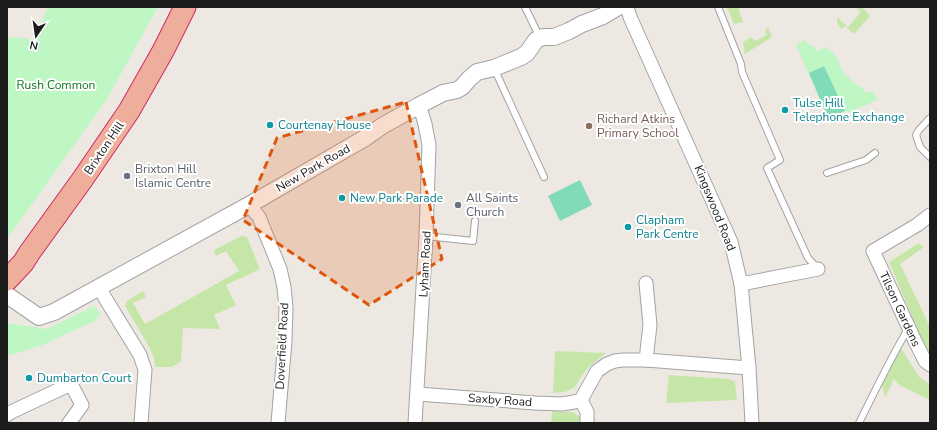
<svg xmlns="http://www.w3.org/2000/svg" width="937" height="430" font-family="'Nunito Sans',sans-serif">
<rect width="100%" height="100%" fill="#ede9e2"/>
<g fill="#c6e6a8">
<polygon points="727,7 738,7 743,22 734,24"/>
<path d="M855,7H862L870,16L854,34L845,26L842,29C838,27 837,22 837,17L848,27L861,12Z"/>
<polygon points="768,27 772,37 745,54 743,42 752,37 754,41 767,35 765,32"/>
<polygon points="241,236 247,237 260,269 226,285 236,305 214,315 220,329 183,328 181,361 172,367 155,367 154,357 147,343 125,306 127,301 143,291 146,297 133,303 145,324 239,271 226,251 216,256 214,250"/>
<polygon points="919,243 924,247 900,264 930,327 930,357 929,357 889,262"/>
<polygon points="901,348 920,378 930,384 930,400 899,385 894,379 885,398 882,384"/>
<polygon points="555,351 606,353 591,365 582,375 575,387 565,392 553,393"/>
<polygon points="669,375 729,379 735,382 737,400 666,403"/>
<polygon points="552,411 573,412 581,418 581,423 551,423"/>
</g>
<g fill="#bff7c4">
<polygon points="48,7 158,7 107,99 7,239 7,38 8,37 36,39"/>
<path d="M805,40L810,46L812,45L818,51L826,47L835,55L845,75L848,76C853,86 861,84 866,93L871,91L879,99L851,112L845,111L828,118L796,45Z"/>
<polygon points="94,306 101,314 96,320 43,345 7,356 7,323 47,329"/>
</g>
<g fill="#81dab8">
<polygon points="824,66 845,111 828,118 809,73"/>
<polygon points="580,180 592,205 560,221 548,196"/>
</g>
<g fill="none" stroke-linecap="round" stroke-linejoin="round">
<defs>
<g id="service">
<polyline points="525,7 540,38"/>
<polyline points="718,7 741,64 742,72 780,160 767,168 808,258 818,269"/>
<polyline points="494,68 544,177"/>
<polyline points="930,118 919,130 916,135 920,147 930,157"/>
<polyline points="827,173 866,160 875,153"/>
<polyline points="426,236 473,241 475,221"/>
<path d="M859,423C875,391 890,359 908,329"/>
</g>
<g id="minor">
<polyline points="627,7 630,17 731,242 741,284 749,368 752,423"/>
<polyline points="249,205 259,217 280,269 284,287 286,307 285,341 278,423"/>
<polyline points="930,215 917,225 873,251 915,341 925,361 930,365"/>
<polyline points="741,284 818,269"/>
<polyline points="99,287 105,298 140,355 145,370 141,423"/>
<polyline points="646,360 650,325 646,283"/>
<polyline points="418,394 535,403 562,404 574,402 581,400 597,371 607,364 615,361 623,360 646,360 749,368"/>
<polyline points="581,400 587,412 587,423"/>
<polyline points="7,415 9,413 71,384 82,405 69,423"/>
<polyline points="415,423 426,236 429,145 425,124 422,114 418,106"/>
</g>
<polyline id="tertiary" points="7,295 39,317 54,312 249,205 365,138 382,126 418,106 443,93 457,90 462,87 469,79 477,72 494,68 521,57 527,53 536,40 543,37 554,37 569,31 582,24 603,16 618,7"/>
<polyline id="trunk" points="7,280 23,263 30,252 82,180 129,111 163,51 185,7"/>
</defs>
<use href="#service" stroke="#a3a3a3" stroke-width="8"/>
<use href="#minor" stroke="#a3a3a3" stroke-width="15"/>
<use href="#tertiary" stroke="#a3a3a3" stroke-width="18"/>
<use href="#trunk" stroke="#d02962" stroke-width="23"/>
<use href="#service" stroke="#fff" stroke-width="6"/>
<use href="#minor" stroke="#fff" stroke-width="13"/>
<use href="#tertiary" stroke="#fff" stroke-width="16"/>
<use href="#trunk" stroke="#eeae9b" stroke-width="21"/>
</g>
<path fill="#de560d" fill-opacity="0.2" stroke="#de560d" stroke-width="3" stroke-dasharray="8 5" stroke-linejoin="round" d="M406,102L442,259L369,305L243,220L277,138Z"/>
<g fill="#0f9aa8" stroke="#fff" stroke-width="1.5">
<circle cx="785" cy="110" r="4"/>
<circle cx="270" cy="125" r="4"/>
<circle cx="342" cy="198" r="4"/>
<circle cx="628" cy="227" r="4"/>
<circle cx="29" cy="378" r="4"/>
</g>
<circle fill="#8d6e63" stroke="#fff" stroke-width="1.5" cx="589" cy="126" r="4"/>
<g fill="#6b7280" stroke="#fff" stroke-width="1.5">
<circle cx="127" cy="176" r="4"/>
<circle cx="458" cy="205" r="4"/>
</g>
<g text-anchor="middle" stroke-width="4" stroke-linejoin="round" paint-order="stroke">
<g font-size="12" fill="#0f7518" stroke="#fff">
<text x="56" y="89">Rush Common</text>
</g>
<g font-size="12" fill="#0d838f" stroke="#fff" text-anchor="start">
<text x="793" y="107">Tulse Hill<tspan x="793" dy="14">Telephone Exchange</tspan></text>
<text x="278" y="129">Courtenay House</text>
<text x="350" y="202">New Park Parade</text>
<text x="636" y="224">Clapham<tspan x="636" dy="14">Park Centre</tspan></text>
<text x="37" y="382">Dumbarton Court</text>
</g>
<g font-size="12" fill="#785e54" stroke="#fff" text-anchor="start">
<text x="597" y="123">Richard Atkins<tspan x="597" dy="14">Primary School</tspan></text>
</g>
<g font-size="12" fill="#1c1c1c" stroke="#fff">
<text transform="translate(104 148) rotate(-56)" y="4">Brixton Hill</text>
<text transform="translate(313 168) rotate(-30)" y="4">New Park Road</text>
<text transform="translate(715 208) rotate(68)" y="4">Kingswood Road</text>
<text transform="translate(425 264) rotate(-87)" y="4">Lyham Road</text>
<text transform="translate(900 309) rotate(65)" y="4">Tilson Gardens</text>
<text transform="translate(282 346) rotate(-87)" y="4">Doverfield Road</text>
<text transform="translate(500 400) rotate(4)" y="4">Saxby Road</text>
</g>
<g font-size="12" fill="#5b616d" stroke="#fff" text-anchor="start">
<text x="135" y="173">Brixton Hill<tspan x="135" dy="14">Islamic Centre</tspan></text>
<text x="466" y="202">All Saints<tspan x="466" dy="14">Church</tspan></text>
</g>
</g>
<rect width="937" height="430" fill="none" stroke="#1c1c1c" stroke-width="16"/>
<g transform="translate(36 36) rotate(193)" stroke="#ffffff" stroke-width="3" paint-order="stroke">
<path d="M0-3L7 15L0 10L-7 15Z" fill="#1c1c1c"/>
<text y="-6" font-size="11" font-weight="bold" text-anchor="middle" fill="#1c1c1c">N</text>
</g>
</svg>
